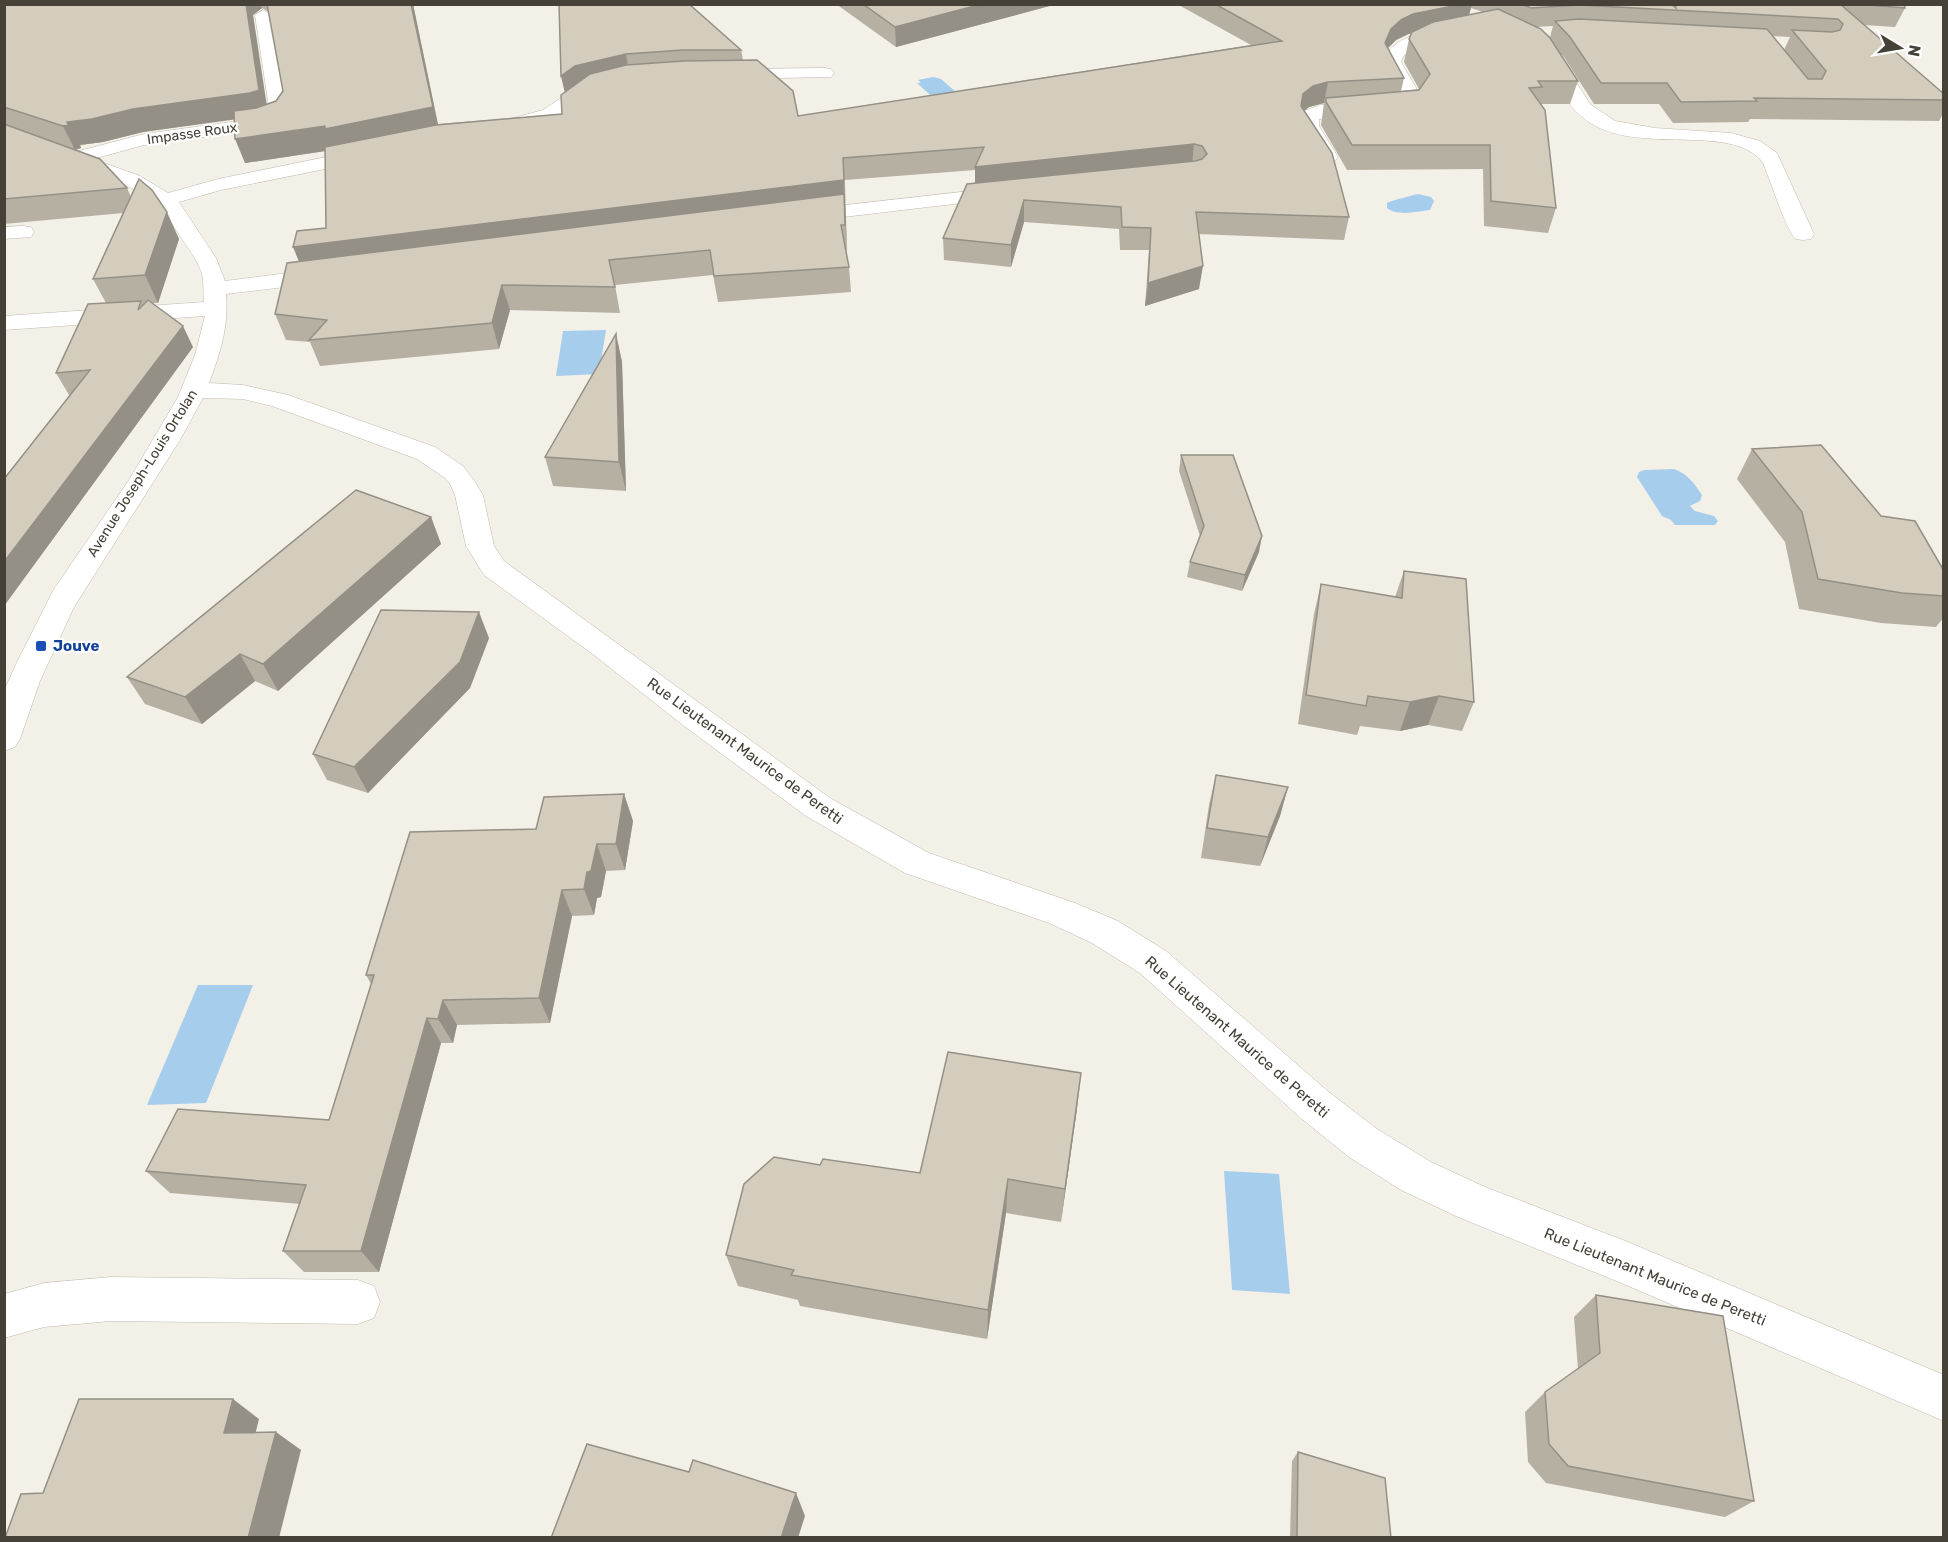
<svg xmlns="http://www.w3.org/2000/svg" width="1948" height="1542" font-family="Rubik,sans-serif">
<rect width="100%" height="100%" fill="#f3f0e8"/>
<g fill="#a7cded">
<polygon points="933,77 941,79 964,99 940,104 917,83 921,83 918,80"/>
<path d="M1418,194L1431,197L1434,201L1430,210C1418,211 1398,217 1387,208V203C1390,201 1414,195 1418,194Z"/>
<polygon points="606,330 599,374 556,376 563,331"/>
<path d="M1674,469C1688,474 1694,483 1702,495L1700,501L1690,506L1695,511L1714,516L1718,521L1715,525H1675L1671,520L1662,516L1637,477L1639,472L1644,470Z"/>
<polygon points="198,985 253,985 206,1103 147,1105"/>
<polygon points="1224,1171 1279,1174 1290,1294 1232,1290"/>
</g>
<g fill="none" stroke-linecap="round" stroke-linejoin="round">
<defs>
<g id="minor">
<path d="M263,10L271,15L289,114L284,122L264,129L144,145L93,159L140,176L168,193L218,179L370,148L377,150L380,154L377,158L370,160L221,190L179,202L216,258L225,281L327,268L335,270L338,275L335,280L327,282L226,294C229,326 220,354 209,383L243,385L288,395L435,447L463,466L475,482L483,495L494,546L504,561L830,798L929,853L1075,903L1118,921L1166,951L1330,1093L1377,1129L1431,1162L1485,1187L1628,1242L1944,1375V1421L1619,1282L1458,1217L1401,1190L1349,1157L1302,1119L1140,973L1092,943L1049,923L905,873L806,816L684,726L594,655L484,575L466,546L455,495L450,484L445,478L417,459L272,406L243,399L203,398L180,440L74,607L40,681L20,739L15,747L4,751V691L17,662L54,589L129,480L178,397L195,355L205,316L4,330V316L204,302C203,293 204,283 202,274C198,262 191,252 184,242C166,214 157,199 125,185L4,140V127L75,152L144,134L260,118L270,114L255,15Z"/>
<path d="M1452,29L1458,30L1461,34L1458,38C1438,43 1409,39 1401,62L1422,98L1415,109L1399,114L1319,119V126L1338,157L1335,161H1321L1299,126L1298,121L1304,111L1320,105L1401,101L1404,98L1383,62C1394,33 1425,33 1452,29Z"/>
<path d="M1551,51L1557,52L1590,104L1615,121L1655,128L1731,133L1760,141L1777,153L1814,234L1811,239L1803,240L1795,239C1783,221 1776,196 1768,176C1766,171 1764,163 1760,159C1725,122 1629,158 1582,117C1563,102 1555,75 1542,56L1545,52Z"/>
<polygon points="825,68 831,69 834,73 831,77 728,79 722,78 719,74 722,70 728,69"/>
<polygon points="599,79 605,81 608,85 605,89 592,94 556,118 506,132 499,130 496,126 499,122 543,110 579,86"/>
<polygon points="1006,187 1013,189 1016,193 1013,197 801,222 794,220 790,216 794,212 801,210"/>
<polygon points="23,226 31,227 34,232 31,237 4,239 4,227"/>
<polygon points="111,1277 358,1280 374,1286 380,1302 374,1318 358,1324 111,1321 44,1327 4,1338 4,1294 44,1283"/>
</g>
</defs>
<use href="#minor" stroke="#beb9ab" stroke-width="1"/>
<use href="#minor" fill="#fff" fill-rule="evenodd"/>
</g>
<g fill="#b6b0a3" fill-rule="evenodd">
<path d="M4,4H413L438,124L562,114L565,92L561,76L559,4L741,50L743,60L798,116L1251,45L1177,4H1904L1905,8L1895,27L1864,25L1944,94V112L1939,121L1750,119L1748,122L1673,123L1659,104H1594L1564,57L1560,53L1578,81L1570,104H1540L1556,208L1548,233L1484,226L1483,169L1347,170L1321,125L1324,103L1309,107L1304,111L1349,217L1344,240L1198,234L1199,289L1145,306L1149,250H1120L1119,229L1024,222L1011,267L944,260L943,238L975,183V170L845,180L847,250H846L849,267L851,292L718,302L713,275L615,285L620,313L510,310L499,349L320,366L310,342L286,340L275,314L299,262L326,228L325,151L245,163L234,119L143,132L103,142L80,145L81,148L75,150L127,188L131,197L179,239L158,303H152L193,347L4,606V479L71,394L69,395L56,373L106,303L93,279L123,213L4,224ZM262,8L269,12L283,91L276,101L266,105L253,15ZM1471,8L1483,12L1469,15ZM1553,26L1550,37L1536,27ZM1411,33L1409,39L1404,62L1419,89L1401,91L1404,78L1388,48L1396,40ZM1773,36L1790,37L1784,50Z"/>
<polygon points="836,4 1057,4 896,47"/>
<polygon points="616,334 622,362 626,491 553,486 545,457"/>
<polygon points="1752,449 1881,516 1944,571 1944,617 1936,627 1881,623 1799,609 1785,542 1737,479"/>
<polygon points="1181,455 1259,552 1242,591 1187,577 1190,562 1200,536 1179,471"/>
<polygon points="431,517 441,544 278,691 255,681 202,724 145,704 127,677"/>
<polygon points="1404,571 1474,702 1462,731 1428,725 1400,731 1360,726 1357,735 1298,724 1314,614 1321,584 1395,597"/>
<polygon points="489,638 470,688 368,793 327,780 313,754"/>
<polygon points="1216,775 1288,787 1280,816 1260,866 1201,858 1209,805"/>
<polygon points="624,794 633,821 625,870 606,871 601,897 597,898 594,915 572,916 550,1023 457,1025 453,1043 441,1043 379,1272 304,1272 283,1251 300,1204 170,1193 146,1171 329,1120 371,984 366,975 536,829"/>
<polygon points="1077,1109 1061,1222 1006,1213 987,1339 800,1306 798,1300 738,1286 726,1255 920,1173"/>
<polygon points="1596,1295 1754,1501 1725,1517 1546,1483 1528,1462 1525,1412 1545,1392 1578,1369 1574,1317"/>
<polygon points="1298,1452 1391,1538 1290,1538 1292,1461"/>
</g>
<g fill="#949085">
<polygon points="246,4 260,4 262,8 253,15 268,113 259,116 143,132 103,142 80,145 81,148 75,150 63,126 67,122"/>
<polygon points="411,4 413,4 439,130 332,150 245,163 235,139"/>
<polygon points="982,4 1057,4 896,47 895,27"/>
<polygon points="1463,4 1472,4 1467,22 1408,34 1396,40 1387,49 1385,43 1391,29 1401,20 1413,14"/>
<polygon points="626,54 629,71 565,93 561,76 575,66"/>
<polygon points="1328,82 1324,103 1309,107 1299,115 1303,94 1313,86"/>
<polygon points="1194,144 1192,166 975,189 975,167"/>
<polygon points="843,158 847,250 844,202 302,269 293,247"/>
<polygon points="1024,200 1024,222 1011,267 1011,245"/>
<polygon points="167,212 179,239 158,303 145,275"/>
<polygon points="1203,266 1199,289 1145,306 1148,283"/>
<polygon points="502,285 510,310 499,349 492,323"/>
<polygon points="183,326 193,347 4,606 4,562"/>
<polygon points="616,334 622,362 626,491 619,462"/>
<polygon points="431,517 441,544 278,691 263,664"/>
<polygon points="1262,536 1259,552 1242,591 1245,575"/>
<polygon points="479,612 489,638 470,688 368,793 354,767"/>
<polygon points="240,654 255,681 202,724 185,697"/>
<polygon points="1439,696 1428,725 1400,731 1410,702"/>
<polygon points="1288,787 1280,816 1260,866 1268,837"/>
<polygon points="624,794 633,821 625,870 616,844"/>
<polygon points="597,844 606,871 601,897 597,898 594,915 584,889 587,872"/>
<polygon points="562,890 572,916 550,1023 539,998"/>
<polygon points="443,1000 457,1025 453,1043 438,1019"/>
<polygon points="427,1018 441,1043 379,1272 361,1251"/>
<polygon points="1081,1073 1077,1109 1061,1222 1065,1189"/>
<polygon points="1008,1179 1006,1213 987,1339 988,1310"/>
<polygon points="233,1399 259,1419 251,1451 224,1433"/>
<polygon points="276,1432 301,1450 279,1538 248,1538"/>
<polygon points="796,1493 805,1516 798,1538 781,1538"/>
</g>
<g fill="#d4cdbe" stroke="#949085" stroke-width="1.5">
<polygon points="4,4 246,4 259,90 250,93 133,109 92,119 67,122 69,125 63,126 4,107"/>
<polygon points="267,4 411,4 433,107 325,129 325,126 235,139 234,111 256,108 276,101 283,91"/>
<polygon points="559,4 689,4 741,50 683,50 626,54 575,66 561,76"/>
<polygon points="863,4 982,4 895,27"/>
<polygon points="1215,4 1463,4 1413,14 1401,20 1391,29 1385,43 1404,78 1328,82 1313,86 1303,94 1301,106 1332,153 1349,217 1196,212 1203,266 1148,283 1151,228 1122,227 1121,207 1024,200 1011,245 943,238 967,184 1195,161 1202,159 1207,154 1202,146 1194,144 975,167 984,147 843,158 844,180 293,247 297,231 326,228 325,147 436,125 562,114 561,95 590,74 626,65 683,61 757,60 793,91 798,116 1282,41"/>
<polygon points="1521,4 1671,4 1676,8 1675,4 1840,4 1944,94 1944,100 1754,98 1757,101 1681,102 1667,83 1601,83 1570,37 1555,21 1579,19 1767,29 1808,79 1822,79 1826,71 1792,30 1832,32 1840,30 1843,24 1838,19 1579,5 1531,8"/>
<polygon points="1856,4 1904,4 1905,8"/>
<polygon points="1498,9 1541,29 1550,38 1578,81 1538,81 1542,87 1529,88 1545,110 1556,208 1491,201 1490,145 1352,145 1326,102 1326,98 1419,90 1430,74 1409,39 1412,32 1433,22"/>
<polygon points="4,124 100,159 127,188 4,199"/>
<polygon points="139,179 152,190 167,212 145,275 93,279"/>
<polygon points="844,194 845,225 841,225 849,267 714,276 710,250 609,260 615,287 502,285 492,323 309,340 327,320 275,314 287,263"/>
<polygon points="148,300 183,326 4,562 4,479 90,370 56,373 88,304 141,301 138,310"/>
<polygon points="616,334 619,462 545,457"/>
<polygon points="1821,445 1881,516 1915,521 1944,571 1944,596 1902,593 1818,579 1802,512 1752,449"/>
<polygon points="1181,455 1233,455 1262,536 1245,575 1190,562 1204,526"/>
<polygon points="356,490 431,517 263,664 240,654 185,697 127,677"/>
<polygon points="1404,571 1466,579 1474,702 1439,696 1410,702 1368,696 1366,706 1306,695 1321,584 1402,598"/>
<polygon points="381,610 479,612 460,662 354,767 313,754"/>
<polygon points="1216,775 1288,787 1268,837 1207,828"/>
<polygon points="624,794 616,844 597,844 591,871 587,872 584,889 562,890 539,998 443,1000 438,1019 427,1018 361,1251 283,1251 306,1185 146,1171 178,1109 329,1120 374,975 366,975 410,832 536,829 544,797"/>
<polygon points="948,1052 1081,1073 1065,1189 1008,1179 988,1310 791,1275 794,1270 726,1255 744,1184 774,1157 820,1165 823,1159 920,1173"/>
<polygon points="1596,1295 1723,1316 1754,1501 1568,1466 1549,1444 1545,1392 1600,1353"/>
<polygon points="79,1399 233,1399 224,1433 276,1432 248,1538 5,1538 21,1494 43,1493"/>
<polygon points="587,1444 689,1472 693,1460 796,1493 781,1538 551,1538"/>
<polygon points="1298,1452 1385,1478 1391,1538 1297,1538"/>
</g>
<rect fill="#1a4fb4" stroke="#fff" stroke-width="2" x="35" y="640" width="12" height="12" rx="3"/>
<g text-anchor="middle" stroke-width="4.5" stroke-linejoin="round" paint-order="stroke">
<g font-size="14" fill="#464137" stroke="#fff">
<text transform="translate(192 133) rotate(-8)" y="5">Impasse Roux</text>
<text transform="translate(142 473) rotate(-58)" y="5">Avenue Joseph-Louis Ortolan</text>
</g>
<g font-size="15" font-weight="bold" fill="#164399" stroke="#fff" text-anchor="start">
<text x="53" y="651">Jouve</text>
</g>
<g font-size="15" fill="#464137" stroke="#fff">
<text transform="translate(745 751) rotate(36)" y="5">Rue Lieutenant Maurice de Peretti</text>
<text transform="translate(1237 1037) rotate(41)" y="5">Rue Lieutenant Maurice de Peretti</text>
<text transform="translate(1655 1277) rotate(22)" y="5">Rue Lieutenant Maurice de Peretti</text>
</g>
</g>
<rect width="1948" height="1542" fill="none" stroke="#464137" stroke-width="12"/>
<g transform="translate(1900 48) rotate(101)" stroke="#ffffff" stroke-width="4.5" paint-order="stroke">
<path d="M0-4.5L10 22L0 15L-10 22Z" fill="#464137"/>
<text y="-9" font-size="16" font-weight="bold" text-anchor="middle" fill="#464137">N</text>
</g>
</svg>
